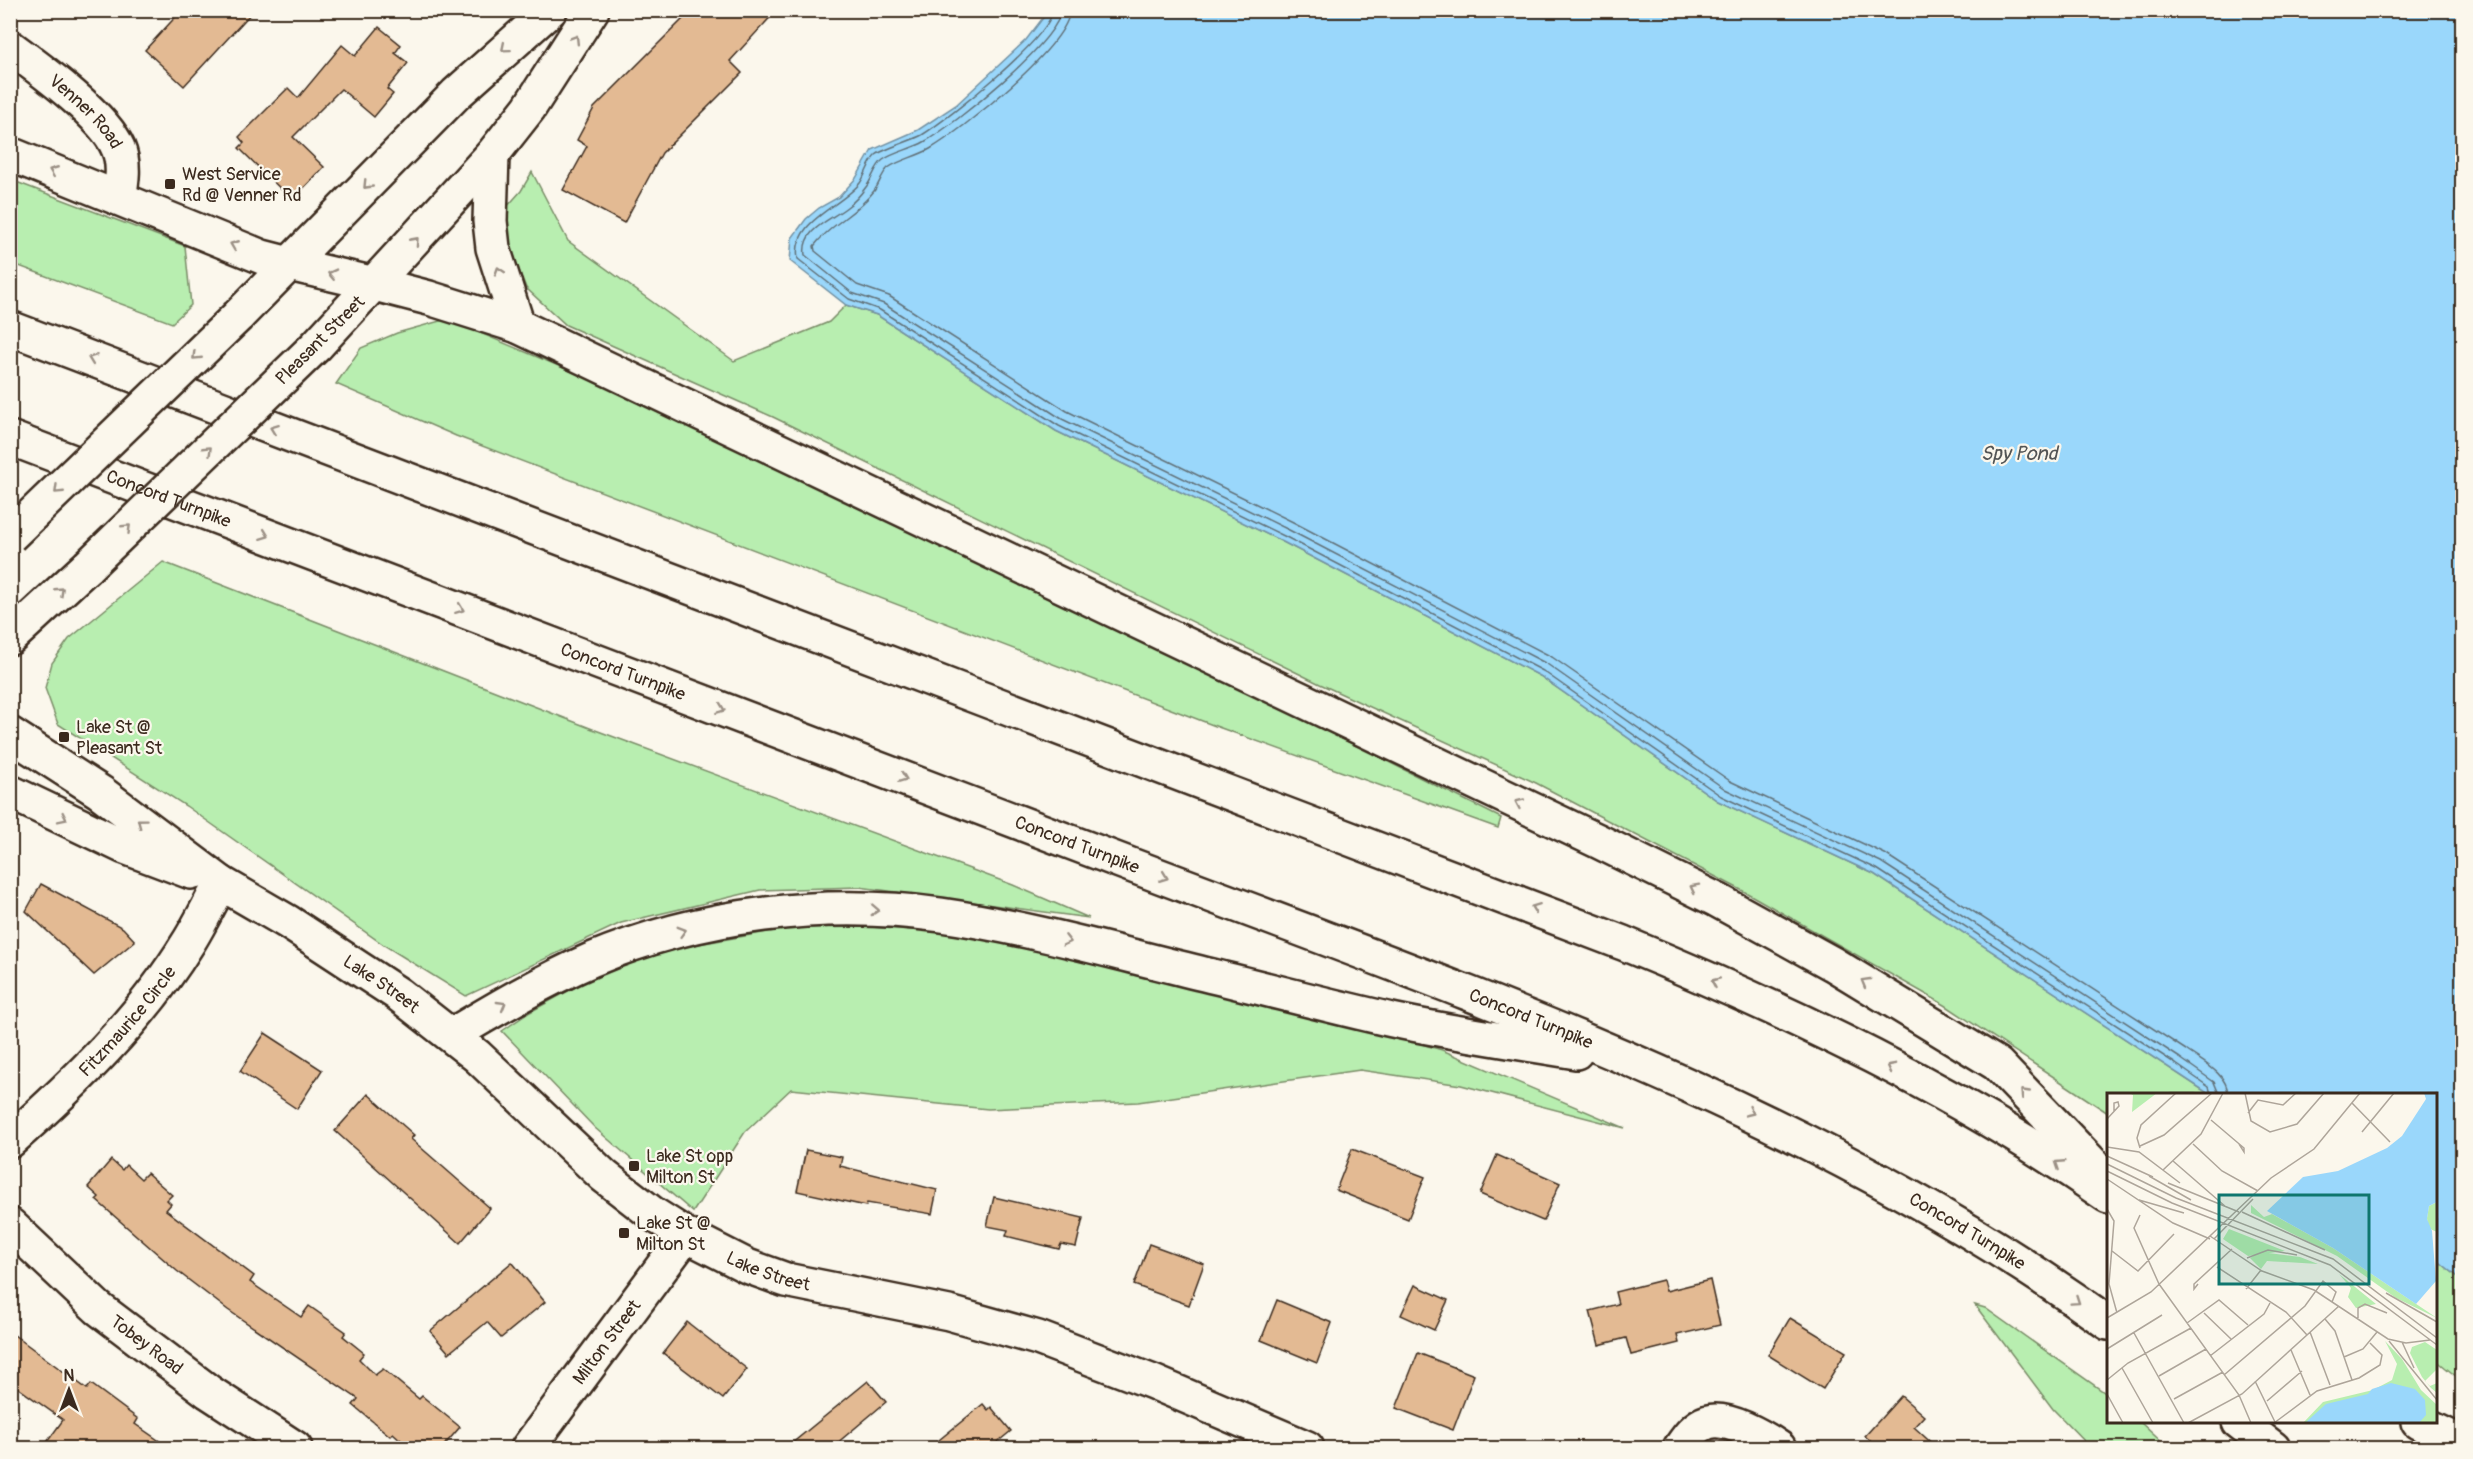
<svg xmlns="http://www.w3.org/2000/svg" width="2473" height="1459" font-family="Pangolin,sans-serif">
<rect width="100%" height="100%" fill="#fbf7ec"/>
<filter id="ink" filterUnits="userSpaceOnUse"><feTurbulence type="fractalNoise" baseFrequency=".0167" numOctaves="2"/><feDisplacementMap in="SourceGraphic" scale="12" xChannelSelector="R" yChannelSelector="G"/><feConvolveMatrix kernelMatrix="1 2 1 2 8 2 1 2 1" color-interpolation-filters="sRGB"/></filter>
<g filter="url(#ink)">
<g fill="#b8eeb0" stroke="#7a8c67" stroke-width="1.5">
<polygon points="532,172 568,241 734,361 829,322 846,305 877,315 1056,431 1283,542 1540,676 1718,801 1874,874 2209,1094 2108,1094 2108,1113 1945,1005 1747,893 1536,783 1320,684 773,417 566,325 526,288 510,247 505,209 521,191"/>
<polygon points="11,180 185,246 191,305 172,323 11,263"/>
<polygon points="447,319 611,388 1242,689 1501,818 1498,828 1218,727 456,436 336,384 361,348 397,333"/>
<polygon points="163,562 590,728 1013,885 1089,918 859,887 760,890 621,923 466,996 384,945 186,806 58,724 45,688 52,663 69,639"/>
<polygon points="871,927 938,932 1047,951 1329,1017 1442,1050 1625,1128 1461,1085 1360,1070 1138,1102 988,1109 791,1089 745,1132 693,1212 595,1128 502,1031 530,1012 608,969 687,946 792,928"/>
<polygon points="2436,1259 2462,1280 2462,1381 2436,1360"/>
<polygon points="1975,1305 1985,1308 2108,1395 2108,1422 2140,1422 2168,1448 2091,1448 2053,1409"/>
</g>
<polygon fill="#9ad7fb" stroke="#7492a3" stroke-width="1.5" points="1049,10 2462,11 2462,1280 2436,1259 2436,1094 2209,1094 1874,874 1718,801 1540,676 1283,542 1056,431 877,315 846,305 790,261 792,238 806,219 819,208 839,197 856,178 872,150 918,130 956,105 1026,40"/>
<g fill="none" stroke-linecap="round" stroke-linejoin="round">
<g stroke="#616f76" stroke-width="1.5">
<path d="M1053,10C1050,38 948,119 922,135C911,141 883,149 876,155C869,161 866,175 860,183C841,207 791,221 798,259L849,299L880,310L1059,426L1286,537L1543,671L1721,796L1877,869L2176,1064L2209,1087L2211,1094"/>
<path d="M1061,10C1059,41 953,126 924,142C912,149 894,152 883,160C875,166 872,180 866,187C861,194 854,202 847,207C831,220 801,229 805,255L852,293L884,304L1062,419L1289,530L1547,664L1725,789L1881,862L2180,1058L2214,1082L2219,1094"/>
<path d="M1070,10C1068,46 961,131 930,149C918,156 897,161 888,168C882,173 879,185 874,191C857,214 831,223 814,246L815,251L857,285L889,296L1067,411L1293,522L1552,657L1730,781L1885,854L2186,1050C2202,1062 2227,1073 2228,1094"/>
</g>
</g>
<g fill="#e3ba93" stroke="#3b2a1e" stroke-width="1.5">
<polygon points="182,10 254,10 184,86 145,50"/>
<polygon points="692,10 777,10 730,61 742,73 662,153 624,223 563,190 587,146 577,140 594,108"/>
<polygon points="379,27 401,45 395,53 408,63 387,89 393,94 374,117 341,89 293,137 324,167 292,200 239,148 244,143 239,137 288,88 298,98 342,45 355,56"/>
<polygon points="41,884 123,928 135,941 94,975 26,911"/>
<polygon points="265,1033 322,1070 297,1109 240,1071"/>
<polygon points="368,1094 414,1135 411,1139 490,1208 460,1243 335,1131"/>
<polygon points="1352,1149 1425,1177 1408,1219 1336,1190"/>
<polygon points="806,1150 842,1157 840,1166 937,1190 932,1214 867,1203 866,1206 797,1191"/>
<polygon points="1497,1155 1560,1183 1543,1221 1480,1194"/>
<polygon points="111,1160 122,1170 126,1165 141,1179 147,1173 172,1195 167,1200 171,1204 166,1210 254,1276 250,1282 301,1317 309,1306 346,1332 343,1336 364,1353 359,1359 375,1375 383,1369 419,1399 422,1396 460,1427 441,1449 411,1449 393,1433 390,1436 353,1405 358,1399 228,1310 177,1271 96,1200 99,1197 88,1187"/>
<polygon points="994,1197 1083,1218 1076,1247 1061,1244 1059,1249 1006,1236 1008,1230 987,1226"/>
<polygon points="1149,1244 1204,1264 1189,1305 1134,1285"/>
<polygon points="512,1262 545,1302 501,1338 487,1322 449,1353 430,1331"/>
<polygon points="1663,1280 1666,1291 1710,1280 1720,1325 1677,1335 1679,1343 1631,1355 1626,1338 1599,1345 1590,1311 1618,1304 1615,1292"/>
<polygon points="1415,1285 1448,1300 1434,1330 1401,1315"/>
<polygon points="1277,1300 1332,1323 1317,1363 1261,1340"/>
<polygon points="1790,1318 1846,1352 1823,1389 1768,1355"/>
<polygon points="687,1322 747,1369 723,1399 663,1353"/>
<polygon points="10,1332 87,1389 91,1384 138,1419 135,1424 171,1449 42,1449 63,1420 10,1382"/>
<polygon points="1418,1353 1474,1375 1453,1430 1396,1408"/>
<polygon points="868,1381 886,1402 830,1449 785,1449"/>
<polygon points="1901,1396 1924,1416 1914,1427 1938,1449 1879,1449 1865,1436"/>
<polygon points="983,1404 988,1410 991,1407 1011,1431 989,1449 928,1449"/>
</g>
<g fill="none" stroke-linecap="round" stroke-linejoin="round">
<defs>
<g id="minor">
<path id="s1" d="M10,47C40,69 104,115 118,148C125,164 122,182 119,198"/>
<path id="s2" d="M10,1141C75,1083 142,1018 188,943C200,924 210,903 221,883"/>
<path id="s3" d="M10,1225L98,1308L209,1392L295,1448"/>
<path id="s4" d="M528,1448L686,1235"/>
<path d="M1680,1448C1687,1438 1695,1426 1708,1422C1727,1416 1763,1437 1779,1448"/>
</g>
<g id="secondary">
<polyline points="10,154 262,257 289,264"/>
<path id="s5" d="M10,734L100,792L221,883L288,922L398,994L477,1056L604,1176L653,1214L686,1235L747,1266L786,1280L949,1313L1038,1338L1153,1382L1307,1448"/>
<polyline points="10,792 125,847 191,872"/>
</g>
<g id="primary">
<polyline points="289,264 375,284"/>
<polyline points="238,316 456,94 550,10"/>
<polyline points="316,346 492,155 529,108 592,10"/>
<polyline points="10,638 88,566"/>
</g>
<g id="motorway">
<polyline points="492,155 490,221 493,248 518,326"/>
<polyline points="375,284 429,298 518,326 1598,841 1717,900 1833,964 1997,1064 2108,1180"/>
<path d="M10,328L1623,943C1791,1012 1959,1092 2108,1196"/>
<path id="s6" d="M10,438C385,581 761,724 1136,867C1471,994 1815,1111 2108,1323"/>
<path d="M452,1035C497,1008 543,981 591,960C700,914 825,899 941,915C1030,928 1117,953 1204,974C1267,989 1329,1006 1392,1020C1453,1033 1515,1042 1576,1052"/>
<polyline points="2239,1422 2273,1448"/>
<polyline points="2418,1422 2462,1443"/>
</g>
</defs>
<use href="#minor" stroke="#3b2a1e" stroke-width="38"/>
<use href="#secondary" stroke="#3b2a1e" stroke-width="38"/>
<use href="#primary" stroke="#3b2a1e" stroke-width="38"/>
<use href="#motorway" stroke="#3b2a1e" stroke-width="38"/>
<use href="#minor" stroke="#fbf7ec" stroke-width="33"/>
<use href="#secondary" stroke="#fbf7ec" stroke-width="33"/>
<use href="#primary" stroke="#fbf7ec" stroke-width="33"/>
<use href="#motorway" stroke="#fbf7ec" stroke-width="33"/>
<defs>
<g id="primary-bridge">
<polyline points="10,536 238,316"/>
<polyline points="88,566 316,346"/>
</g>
</defs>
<use href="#primary-bridge" stroke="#3b2a1e" stroke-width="38" stroke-linecap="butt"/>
<use href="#primary-bridge" stroke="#fbf7ec" stroke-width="33"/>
</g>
<defs><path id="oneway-chevron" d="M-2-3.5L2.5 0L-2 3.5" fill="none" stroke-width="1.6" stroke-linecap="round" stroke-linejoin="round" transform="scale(1.5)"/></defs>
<g stroke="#9b9085">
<use href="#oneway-chevron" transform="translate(575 39) rotate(-58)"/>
<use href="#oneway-chevron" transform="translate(505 48) rotate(140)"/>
<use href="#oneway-chevron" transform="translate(53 171) rotate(-158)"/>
<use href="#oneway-chevron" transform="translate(367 185) rotate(134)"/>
<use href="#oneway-chevron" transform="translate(415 241) rotate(-48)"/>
<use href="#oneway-chevron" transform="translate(234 245) rotate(-158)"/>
<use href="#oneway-chevron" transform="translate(499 271) rotate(-108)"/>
<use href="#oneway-chevron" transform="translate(332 274) rotate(-167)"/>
<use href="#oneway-chevron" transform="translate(196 356) rotate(136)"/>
<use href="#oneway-chevron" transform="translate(92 359) rotate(-159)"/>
<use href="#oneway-chevron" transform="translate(274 429) rotate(-159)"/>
<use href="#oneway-chevron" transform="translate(208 450) rotate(-44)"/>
<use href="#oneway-chevron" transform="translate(58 490) rotate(136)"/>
<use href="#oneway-chevron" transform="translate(127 528) rotate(-44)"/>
<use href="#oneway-chevron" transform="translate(265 535) rotate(21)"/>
<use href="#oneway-chevron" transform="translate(60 591) rotate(-43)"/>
<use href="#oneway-chevron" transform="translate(460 609) rotate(21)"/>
<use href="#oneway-chevron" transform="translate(721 709) rotate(21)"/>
<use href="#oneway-chevron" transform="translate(903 778) rotate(21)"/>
<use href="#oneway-chevron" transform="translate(1519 803) rotate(-155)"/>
<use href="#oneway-chevron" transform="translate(63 818) rotate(26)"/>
<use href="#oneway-chevron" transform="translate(141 822) rotate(-143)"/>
<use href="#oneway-chevron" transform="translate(1164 877) rotate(21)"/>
<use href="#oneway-chevron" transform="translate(1694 888) rotate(-153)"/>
<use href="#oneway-chevron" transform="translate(1535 908) rotate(-159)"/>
<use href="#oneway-chevron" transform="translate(875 910) rotate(3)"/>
<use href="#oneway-chevron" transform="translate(682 931) rotate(-16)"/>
<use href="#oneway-chevron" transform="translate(1067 941) rotate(14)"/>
<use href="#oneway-chevron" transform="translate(1715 982) rotate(-156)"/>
<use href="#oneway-chevron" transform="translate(1865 982) rotate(-150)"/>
<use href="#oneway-chevron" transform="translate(502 1005) rotate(-30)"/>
<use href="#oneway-chevron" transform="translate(1891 1067) rotate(-152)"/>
<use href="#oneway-chevron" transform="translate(2024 1093) rotate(-134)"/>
<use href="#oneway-chevron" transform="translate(1750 1112) rotate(25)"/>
<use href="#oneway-chevron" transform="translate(2059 1164) rotate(-147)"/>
<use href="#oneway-chevron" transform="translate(2076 1301) rotate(34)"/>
</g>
</g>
<g fill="#3b2a1e" stroke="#fbf7ec" stroke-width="2">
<rect x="164" y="178" width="12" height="12" rx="3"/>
<rect x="58" y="731" width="12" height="12" rx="3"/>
<rect x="628" y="1160" width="12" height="12" rx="3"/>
<rect x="618" y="1227" width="12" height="12" rx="3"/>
</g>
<g text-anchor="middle" stroke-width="4.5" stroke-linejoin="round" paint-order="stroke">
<g font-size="18" fill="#3b2a1e" stroke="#fbf7ec">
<text dy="6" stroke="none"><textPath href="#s1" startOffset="100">Venner Road</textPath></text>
<text transform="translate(320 340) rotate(-45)" y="6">Pleasant Street</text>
<text dy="6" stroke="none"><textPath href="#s6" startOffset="170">Concord Turnpike</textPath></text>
<text dy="6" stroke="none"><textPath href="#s6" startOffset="656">Concord Turnpike</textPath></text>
<text dy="6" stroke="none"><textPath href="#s6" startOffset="1142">Concord Turnpike</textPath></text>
<text dy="6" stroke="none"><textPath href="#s5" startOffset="448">Lake Street</textPath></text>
<text dy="6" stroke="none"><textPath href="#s6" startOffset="1628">Concord Turnpike</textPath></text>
<text dy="6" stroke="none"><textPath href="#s2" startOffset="168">Fitzmaurice Circle</textPath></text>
<text dy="6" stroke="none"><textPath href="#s6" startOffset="2114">Concord Turnpike</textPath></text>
<text dy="6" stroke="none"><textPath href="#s5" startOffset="934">Lake Street</textPath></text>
<text dy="6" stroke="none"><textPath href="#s4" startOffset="132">Milton Street</textPath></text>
<text dy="6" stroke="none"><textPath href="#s3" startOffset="182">Tobey Road</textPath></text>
</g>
<g font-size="18" fill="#3b2a1e" stroke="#fbf7ec" text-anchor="start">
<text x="182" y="180">West Service<tspan x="182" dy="21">Rd @ Venner Rd</tspan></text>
<text x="76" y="733">Lake St @<tspan x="76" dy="21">Pleasant St</tspan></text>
<text x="646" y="1162">Lake St opp<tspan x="646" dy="21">Milton St</tspan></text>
<text x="636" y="1229">Lake St @<tspan x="636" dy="21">Milton St</tspan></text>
</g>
<g font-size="20" font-style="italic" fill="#535555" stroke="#fbf7ec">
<text x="2019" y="460">Spy Pond</text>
</g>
</g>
<g transform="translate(2107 1093)">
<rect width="330" height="330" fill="#fbf7ec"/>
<path d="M22,0H50L25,19L26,2ZM330,109V139L321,135L320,125L322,113ZM144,112L157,124L165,121L226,155L330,225L289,205L230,163L144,120ZM122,136L178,158L141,163L116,146ZM154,159L193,164L211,171L160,168L154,176L143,165ZM232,181L269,211L249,215L241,204L244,195ZM278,248L295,266L314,297L330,312V330H196L216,309L266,297L285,287L290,271ZM318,249L330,257V276L318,288L323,293L330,290V300L324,295L315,284L303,260L305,254Z" fill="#b8eeb0"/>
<path d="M317,0H330V109L322,113L320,126L325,138L329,188L309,211L226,155L160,118L196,84L231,78L280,55L295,43L319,6ZM284,290L308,296L318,307L319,322L312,330H198L219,311L261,301L265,296Z" fill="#9ad7fb"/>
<path fill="none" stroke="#aea59a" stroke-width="1.5" d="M138,0L144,28L163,39L190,31L217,0M245,10L283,49M141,20L151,7L176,12L189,0M0,26L12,13L11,9L7,10V18M104,27L137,55V59L132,51M255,39L287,0M86,51L115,78L151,98M33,53L57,42L105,0M0,54L32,59L73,90M33,55L30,45L34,32L69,0M0,63L46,84M66,68L119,114M0,71L69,105L226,166L330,245M56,77L94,41L116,0M0,78L65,110L223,172L330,252M42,83L84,107M0,86L66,130L103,146M61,90L132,119M32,107L77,120M0,116L7,128L2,191L10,220M135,119L218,157M33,122L27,135L52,191M103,143L155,178L207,197L281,246L299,250L323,247M107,146L146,106M5,158L31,178L67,141M140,165L161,157L190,162M110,174L179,219L200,242M52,191L132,302L144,330M91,191L87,196V191L125,156M139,196L154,177M279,200L330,229M97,220L124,246M0,225L44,199L164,85L207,56L253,0M251,225V215L258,211L280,220M218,226L228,238L245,287M80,230L112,207L141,232M203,239L223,292M27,240L77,330M282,248L330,307M295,249L307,275M0,256L55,222M184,257L203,302M103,263L157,221L163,210M237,264L256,256L270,239M15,275L46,330M117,282L198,213L216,188L229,199L225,209M52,283L99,256M0,287L21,270L84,235M148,288L168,329M0,301L16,330M67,306L116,279M160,308L195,278M81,330L135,301L232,213M167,330L210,298L252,285L273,272L275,262L263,250"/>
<path fill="#0f766e" fill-opacity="0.15" stroke="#0f766e" stroke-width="3" d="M112,102H262V191H112Z"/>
<rect width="330" height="330" fill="none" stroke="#3b2a1e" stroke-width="3"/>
</g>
<rect width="2473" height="1459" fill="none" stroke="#fbf7ec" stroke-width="36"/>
<rect x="18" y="18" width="2437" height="1423" fill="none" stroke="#3b2a1e" stroke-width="2" filter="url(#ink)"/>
<g transform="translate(69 1390)" stroke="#fbf7ec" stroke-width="4.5" paint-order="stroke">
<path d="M0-4.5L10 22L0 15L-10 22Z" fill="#3b2a1e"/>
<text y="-9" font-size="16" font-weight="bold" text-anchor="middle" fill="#3b2a1e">N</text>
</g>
</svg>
